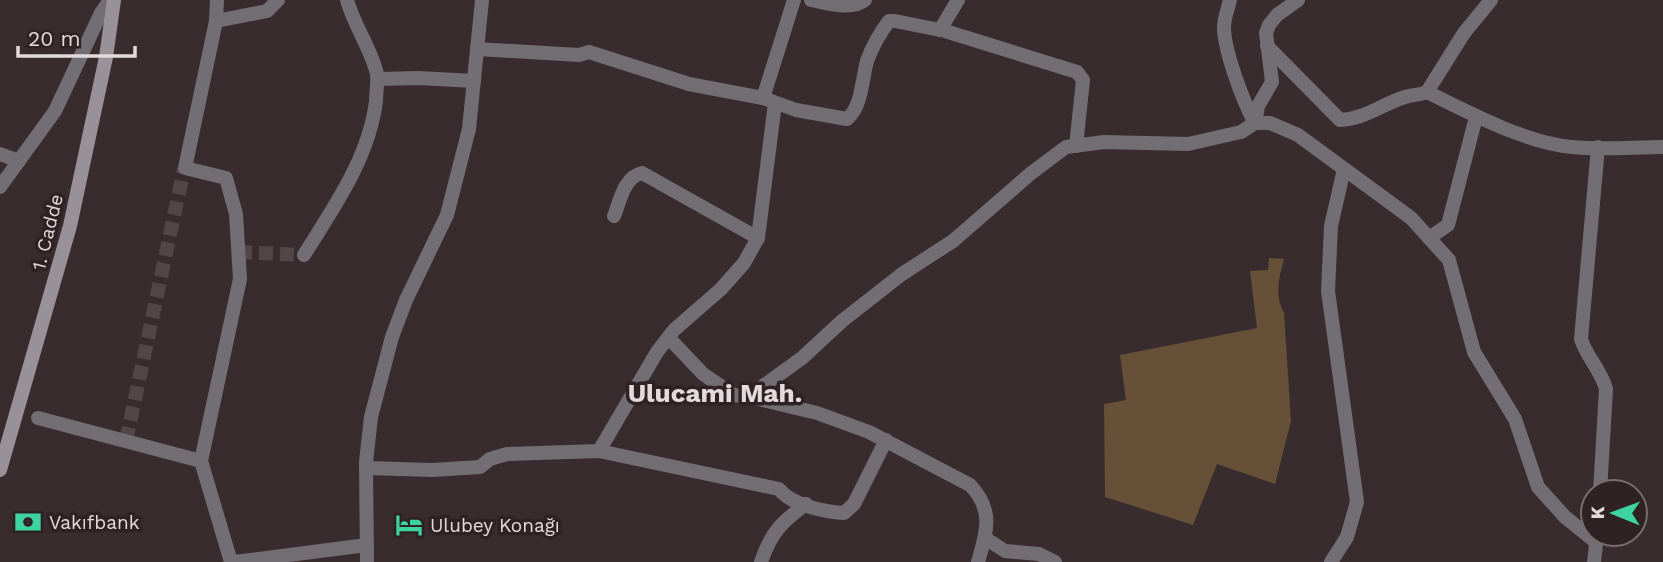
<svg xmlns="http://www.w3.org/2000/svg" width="1663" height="562" font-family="'Work Sans',sans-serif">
<rect width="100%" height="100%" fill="#392c2f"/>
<path fill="#665038" d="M1269,258L1284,259C1279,277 1274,295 1284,313L1291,421L1275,484L1217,464L1193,525L1105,497L1104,404L1126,400L1120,355L1257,328L1250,271L1268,270Z"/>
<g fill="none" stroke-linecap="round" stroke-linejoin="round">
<g stroke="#524649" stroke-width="14" stroke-dasharray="14 7" stroke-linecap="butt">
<polyline points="238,252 304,255"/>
<polyline points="126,441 184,169"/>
</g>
<g stroke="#736e73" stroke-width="14">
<polyline points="217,0 216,21 185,168 226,178 236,214 240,279 201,461 231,562"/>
<path d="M811,0C826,3 852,11 865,0"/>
<path d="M1230,0C1228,9 1224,18 1224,27C1224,50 1243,102 1255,123"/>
<polyline points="216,21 267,11 278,0"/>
<polyline points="940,30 958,0"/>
<path d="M1267,46L1340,120C1365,119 1382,104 1405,97C1412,95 1419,95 1427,92L1464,33L1491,0"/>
<path d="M477,49L579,55L589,52L689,84L763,98L796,110L847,119C862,107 862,79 867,61C872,47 880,33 889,21H895L945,31L1077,72L1083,80L1076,146"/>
<polyline points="378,79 419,78 474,81"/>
<path d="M1427,92C1467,112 1526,143 1572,147C1601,150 1633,147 1663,147"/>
<polyline points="763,98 794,0"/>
<polyline points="1255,123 1258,106 1272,82 1266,33 1269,25 1277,15 1298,0"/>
<path d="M1598,147L1581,339C1587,358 1601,370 1606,389L1600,492"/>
<polyline points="0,154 19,161"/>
<polyline points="0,187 55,111 101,13 110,0"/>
<path d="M614,216C620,201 624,177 642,173L758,238"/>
<polyline points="1429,238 1448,225 1476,117"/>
<path d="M304,255C334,207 369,158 376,101C376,92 378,83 377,74C371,48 354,26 347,0"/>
<polyline points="406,300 447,215 469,129 482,0"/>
<path d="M669,338L703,374L734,395L755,398L817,413L869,432L970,485C994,510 987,531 978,562"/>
<polyline points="748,397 802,358 842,321 902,274 953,241 1030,174 1066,147 1104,142 1188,144 1241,132 1255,123 1270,123 1298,135 1411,218 1449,260 1474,352 1515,419 1538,487 1565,517 1596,542"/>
<polyline points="38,418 201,461"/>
<polyline points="599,451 657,352 674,330 721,289 744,263 758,238 775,103"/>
<path d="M366,468L432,470L480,467L490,459L507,454L599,451L779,489C791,505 825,512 844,513L854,504L886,440"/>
<polyline points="985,538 1005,551 1039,554 1055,562"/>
<polyline points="234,562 367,545"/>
<path d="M761,562C771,532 782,522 806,504"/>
<polyline points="1331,562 1347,537 1357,502 1328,291 1331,226 1344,169"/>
<polyline points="1594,562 1597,536"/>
</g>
<polyline stroke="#736e73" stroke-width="14" points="367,562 366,462 371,417 392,337 406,300"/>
<polyline stroke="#999198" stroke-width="14" points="0,470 70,226 106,57 114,0"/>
</g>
<defs>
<symbol id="bank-bare" viewBox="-9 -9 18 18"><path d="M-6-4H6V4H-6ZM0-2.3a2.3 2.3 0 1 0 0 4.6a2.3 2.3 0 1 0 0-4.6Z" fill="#3ed4a2" stroke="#2f2225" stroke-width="2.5" paint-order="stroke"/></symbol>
<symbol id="hotel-bare" viewBox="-9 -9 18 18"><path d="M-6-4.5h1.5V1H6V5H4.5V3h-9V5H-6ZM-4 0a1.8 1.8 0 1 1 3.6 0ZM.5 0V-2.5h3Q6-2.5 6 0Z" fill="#3ed4a2" stroke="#2f2225" stroke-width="2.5" paint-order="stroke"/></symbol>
</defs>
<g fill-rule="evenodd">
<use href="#bank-bare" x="9" y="503" width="38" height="38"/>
<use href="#hotel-bare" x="390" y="506" width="38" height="38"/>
</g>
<g text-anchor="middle" stroke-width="7" stroke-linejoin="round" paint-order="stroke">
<g font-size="19" fill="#e3dadc" stroke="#2f2225">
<text transform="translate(47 232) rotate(-76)" y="7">1. Cadde</text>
</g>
<g font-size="19" fill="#e3dadc" stroke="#2f2225" text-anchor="start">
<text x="49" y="529">Vakıfbank</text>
<text x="430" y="532">Ulubey Konağı</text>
</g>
<g font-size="26" font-weight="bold" fill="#e3dadc" stroke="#2f2225">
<text x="715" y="402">Ulucami Mah.</text>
</g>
</g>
<g transform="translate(1614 513) rotate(271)"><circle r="33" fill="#2f2225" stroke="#776c6e" stroke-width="2"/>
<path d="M0-5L12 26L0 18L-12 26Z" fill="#3ed4a2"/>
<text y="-10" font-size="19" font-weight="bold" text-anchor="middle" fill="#e3dadc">K</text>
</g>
<path d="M18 46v10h117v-10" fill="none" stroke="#e3dadc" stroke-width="3.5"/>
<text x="28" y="46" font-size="21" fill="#e3dadc" stroke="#2f2225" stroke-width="5" paint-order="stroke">20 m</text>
</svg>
